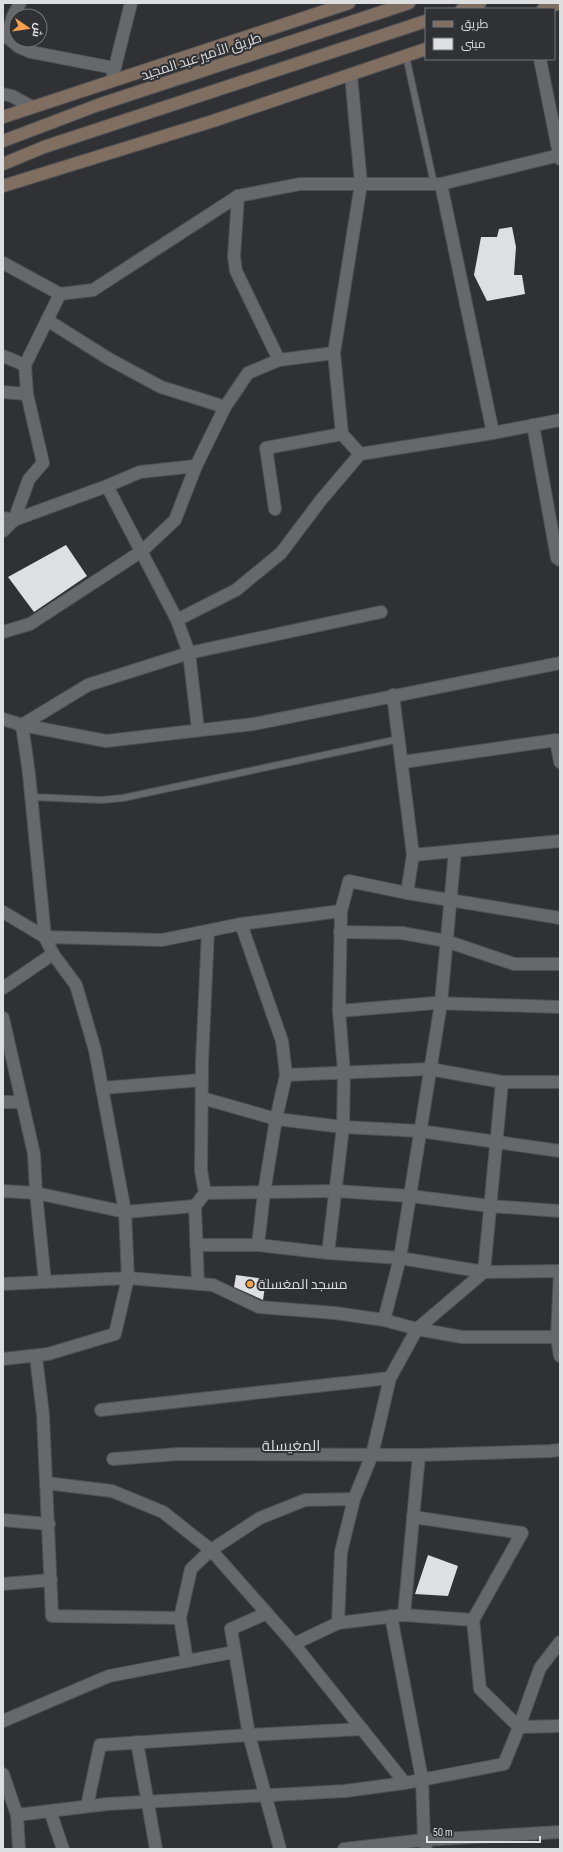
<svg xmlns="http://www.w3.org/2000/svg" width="563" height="1852" font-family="'Sofia Sans Condensed',Cairo,sans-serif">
<rect width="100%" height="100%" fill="#303134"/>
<g fill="#dddfe2">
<polygon points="512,227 516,247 514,275 522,275 525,294 487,301 474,275 481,237 497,237 499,229"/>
<polygon points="66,545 87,576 34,612 8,577"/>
<polygon points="236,1275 266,1279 263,1300 234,1287"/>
<polygon points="428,1555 458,1566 448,1596 415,1594"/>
</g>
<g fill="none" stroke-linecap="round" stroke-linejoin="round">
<defs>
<g id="lane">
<polyline points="406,56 434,184"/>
<polyline points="31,797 101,800 123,798 399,739"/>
</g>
<g id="street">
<polyline points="20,3 13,16 7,37 19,47 31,52 114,68"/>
<polyline points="540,59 560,159"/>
<polyline points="113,75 131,3"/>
<polyline points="351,75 361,184 334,353 342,434 360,454 493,433 560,420"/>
<polyline points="3,94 12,96 32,107"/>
<polyline points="441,184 493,433"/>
<polyline points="238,196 234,257 236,271 279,360"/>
<polyline points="3,263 60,294 93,290 238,196 300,184 441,184 560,155"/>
<polyline points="47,320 109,359 161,387 225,407"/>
<polyline points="3,356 25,365"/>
<polyline points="3,392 27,394"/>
<polyline points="533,425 557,558 560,560"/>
<polyline points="107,486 177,620 189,653 198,729"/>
<polyline points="275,509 266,448 342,434"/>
<polyline points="3,518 14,520 107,486 140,472 196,466"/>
<polyline points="3,531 14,520 29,479 43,463 27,394 25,365 60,294"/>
<polyline points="177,620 236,590 281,553 321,500 360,454"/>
<polyline points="3,632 30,624 142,551 175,520 196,466 225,407 248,373 279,360 334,353"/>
<polyline points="393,695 413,855 407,893"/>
<polyline points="3,719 22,725 106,741 254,724 560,663"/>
<polyline points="19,725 22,725 88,685 189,653 381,612"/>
<polyline points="403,762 556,740 560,762"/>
<polyline points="413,855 560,841"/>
<polyline points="3,912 45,937 162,940 241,924 341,911"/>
<polyline points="241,924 282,1041 286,1075 276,1119 264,1193 258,1245"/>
<polyline points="340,932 402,933 446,941 514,964 560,964"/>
<polyline points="3,988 53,954"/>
<polyline points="339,1011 435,1003 560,1007"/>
<polyline points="3,1018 34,1154 36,1193 45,1282"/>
<polyline points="286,1075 430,1069 502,1082 560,1082"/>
<polyline points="102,1088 202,1080"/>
<polyline points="202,1098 276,1119 343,1127 420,1131 560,1151"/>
<polyline points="3,1102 22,1102"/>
<polyline points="3,1191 36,1193 125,1212 195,1206"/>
<polyline points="205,1193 336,1191 410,1196 490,1206 560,1211"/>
<polyline points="196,1245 258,1245 328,1253 400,1258 484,1272 560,1271"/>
<polyline points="328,1253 343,1127 344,1072 339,1011 341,911 349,881 407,893 560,918"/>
<polyline points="560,1271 557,1337 560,1356"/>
<polyline points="3,1284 128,1278 213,1285 259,1307 335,1313 384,1320 417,1329 462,1337 560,1337"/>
<polyline points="198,1284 195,1206 205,1193 201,1171 202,1062 208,931"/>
<polyline points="384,1320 400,1258 441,1003 455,851"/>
<polyline points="36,1357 43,1415 52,1616 180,1618"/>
<polyline points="3,1359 48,1354 115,1334 128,1278 125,1212 95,1050 76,985 53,954 45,937 29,774 22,725"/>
<polyline points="101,1410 390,1378"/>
<polyline points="113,1459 178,1454 419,1455 550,1451 560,1450"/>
<polyline points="46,1483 112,1491 163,1512 211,1550 294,1644 405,1783"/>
<polyline points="3,1520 49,1524"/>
<polyline points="3,1584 51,1580"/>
<polyline points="267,1613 231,1629 249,1735 280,1849"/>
<polyline points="404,1615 419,1455"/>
<polyline points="391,1616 422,1779 424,1840 426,1849"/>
<polyline points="473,1620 480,1689 519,1727 560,1726"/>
<polyline points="338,1623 341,1552 354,1499 372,1455 390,1378 417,1329 484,1272 502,1082"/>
<polyline points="294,1644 338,1623 404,1615 473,1620 522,1533 413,1517"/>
<polyline points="187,1661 180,1618 191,1569 211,1550 260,1518 305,1500 354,1499"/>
<polyline points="3,1721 109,1676 234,1652"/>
<polyline points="137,1742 156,1849"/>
<polyline points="3,1774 17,1815 19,1849"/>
<polyline points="87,1806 100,1745 249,1735 362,1729"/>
<polyline points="50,1811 63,1849"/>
<polyline points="17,1815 107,1804 345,1791 405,1783 504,1764 519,1727 540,1668 560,1642"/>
<polyline points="344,1849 424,1840 560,1832"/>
</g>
<g id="secondary">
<polyline points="462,9 480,3"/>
<polyline points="543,9 560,3"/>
<polyline points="3,117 349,3"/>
<polyline points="3,141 98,105 409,3"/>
<polyline points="3,164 44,147 426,21"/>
<polyline points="3,186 213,121 426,49"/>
</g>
</defs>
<use href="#lane" stroke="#4f5052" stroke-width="8"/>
<use href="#street" stroke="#4f5052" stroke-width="14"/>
<use href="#secondary" stroke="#4f5052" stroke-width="14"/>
<use href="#lane" stroke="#66686b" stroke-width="6"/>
<use href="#street" stroke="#66686b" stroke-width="12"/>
<use href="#secondary" stroke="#806f61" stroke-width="12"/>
</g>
<circle fill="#f9a04d" stroke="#303134" stroke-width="1.5" cx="250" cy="1284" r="4"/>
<g text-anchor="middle" stroke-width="4" stroke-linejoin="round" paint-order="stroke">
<g font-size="14" fill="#dddee0" stroke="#303134">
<text transform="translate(201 56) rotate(-18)" y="5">طريق الأمير عبد المجيد</text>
</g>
<g font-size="14" fill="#dddee0" stroke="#303134" text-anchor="start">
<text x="258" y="1289">مسجد المغسلة</text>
</g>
<g font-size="15" fill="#dddee0" stroke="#303134">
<text x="291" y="1451">المغيسلة</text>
</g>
</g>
<rect width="563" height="1852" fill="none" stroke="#dddee0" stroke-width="8"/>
<rect x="425" y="8" width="130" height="52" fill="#303134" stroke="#757679"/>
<rect x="433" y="21" width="20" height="6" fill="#806f61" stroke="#757679"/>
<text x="461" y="28" font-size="12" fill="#dddee0">طريق</text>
<rect x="433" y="38" width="20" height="12" fill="#dddfe2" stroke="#757679"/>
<text x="461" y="48" font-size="12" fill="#dddee0">مبنى</text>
<g transform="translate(28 28) rotate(103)"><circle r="19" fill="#303134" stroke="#757679"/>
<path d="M0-3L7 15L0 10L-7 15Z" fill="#f9a04d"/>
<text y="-6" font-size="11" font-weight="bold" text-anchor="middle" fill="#dddee0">ش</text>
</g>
<path d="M427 1836v6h113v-6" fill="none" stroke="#dddee0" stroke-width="2"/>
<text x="433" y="1836" font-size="12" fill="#dddee0" stroke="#303134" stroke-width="3" paint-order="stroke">50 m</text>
</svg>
